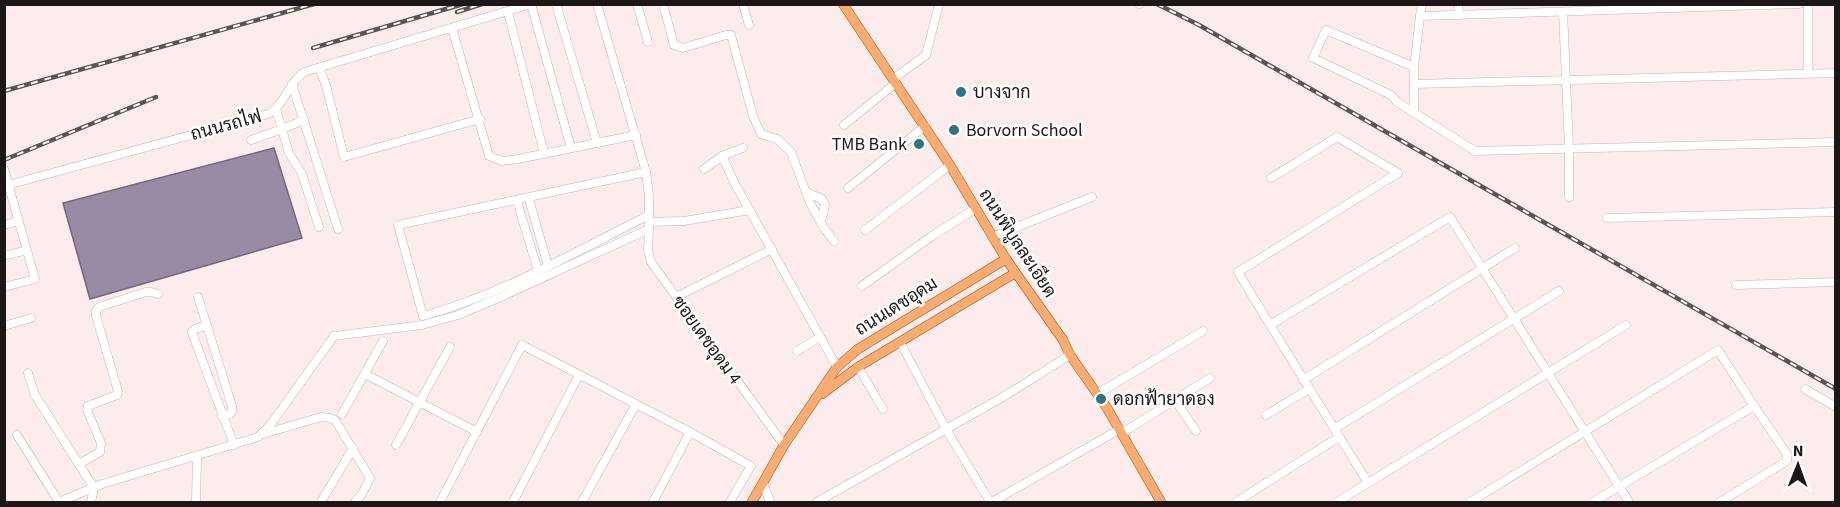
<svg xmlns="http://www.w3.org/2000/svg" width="1840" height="507" font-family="'Source Sans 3',Sarabun,sans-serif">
<rect width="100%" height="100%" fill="#fdecec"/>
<polygon fill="#9a8ba4" stroke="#746879" stroke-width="1.5" points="274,148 302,238 90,299 63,203"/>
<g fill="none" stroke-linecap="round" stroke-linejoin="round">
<defs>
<g id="minor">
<polyline points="531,4 571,148"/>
<polyline points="556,4 597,143"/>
<polyline points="637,4 648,42"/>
<polyline points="663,4 674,45 683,48 726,35 731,35 753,116 761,134 777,139 791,152 810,203 824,228 834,241"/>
<polyline points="743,4 749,25"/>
<polyline points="1139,4 1140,4"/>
<polyline points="1422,4 1420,16 1799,4"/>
<polyline points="1458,4 1459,15"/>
<polyline points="1808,4 1808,73"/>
<polyline points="508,12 544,153"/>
<polyline points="1563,12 1569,149 1569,197"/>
<polyline points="452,28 489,156 502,161 518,159 636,135"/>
<polyline points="1414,67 1326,30 1313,58 1391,95 1397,102 1475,151 1836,142"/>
<polyline points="319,68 326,85 344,157 480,119"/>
<polyline points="893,79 926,55 939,4"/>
<polyline points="292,84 338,229"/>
<polyline points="1414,84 1836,73"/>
<polyline points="276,109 289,153 302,174 319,227"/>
<polyline points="1414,112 1414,67 1420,16"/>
<polyline points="844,125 896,83"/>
<polyline points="251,140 282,129 304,120"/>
<polyline points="722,156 735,184 837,367"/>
<polyline points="4,169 35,279 4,287"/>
<polyline points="704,169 722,156 743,148"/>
<path d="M646,172L398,225L423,316C503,294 575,252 649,215"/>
<polyline points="1271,178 1337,137 1398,173 1238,272 1270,325 1450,217 1629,502"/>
<path d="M4,186L268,114C285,105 288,83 304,72L531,4"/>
<polyline points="848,188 925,126"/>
<polyline points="808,193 822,199 825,205 821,222"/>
<polyline points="529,199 548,266"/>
<polyline points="517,201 538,271"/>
<polyline points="1607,218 1836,212"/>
<polyline points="649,222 684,221 750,210"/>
<polyline points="4,225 19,221"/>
<polyline points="649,229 648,251 651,262 784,445"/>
<polyline points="865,230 950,165"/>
<polyline points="992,237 1092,197"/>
<polyline points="4,256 27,250"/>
<polyline points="1736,285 1836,282"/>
<polyline points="862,286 932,236 975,209"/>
<polyline points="198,297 232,406 232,411 230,414 222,416"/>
<polyline points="676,297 772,249"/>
<polyline points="207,325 195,329 192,332 194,338 234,445"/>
<polyline points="1270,325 1368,483"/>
<polyline points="4,326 31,318"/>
<polyline points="900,342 946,429 990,502"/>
<polyline points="797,351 820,337"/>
<polyline points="858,367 883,409"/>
<polyline points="28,373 35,395 94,488 91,502"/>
<polyline points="365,374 477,432"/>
<polyline points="1303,380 1515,248"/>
<polyline points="1805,389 1836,407"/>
<polyline points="1097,394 1203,331"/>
<polyline points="1175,400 1196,431"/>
<polyline points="342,414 383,341"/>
<polyline points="1266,415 1309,389"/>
<polyline points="1334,429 1559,291"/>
<polyline points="1122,433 1210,378"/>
<polyline points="263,434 321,417 330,418 335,420 370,478 362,494 355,502"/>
<polyline points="17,435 59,502"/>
<polyline points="396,445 450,347"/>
<polyline points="79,464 100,452 101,443 87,410 88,406 117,395 118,391 96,316 96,311 99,307 146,292 151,292 158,294"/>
<polyline points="763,483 770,502"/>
<polyline points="59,502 102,484 258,437 271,424 334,336 422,325 458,315 503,296 649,229 649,196 646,172 597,4"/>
<polyline points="196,502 197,456"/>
<polyline points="321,502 353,448"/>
<polyline points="440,502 522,345 690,432 751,466 730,502"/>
<polyline points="513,502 579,375"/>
<polyline points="582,502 636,404"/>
<polyline points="653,502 690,432"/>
<polyline points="817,502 1003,397 1070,355"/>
<polyline points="992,502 1120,429"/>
<polyline points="1236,502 1339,437"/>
<polyline points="1337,502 1626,325"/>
<polyline points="1470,502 1718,350 1754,406 1593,502"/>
<polyline points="1720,502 1787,461 1787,454 1754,406"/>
</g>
<g id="major">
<polyline points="843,4 950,165 1006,259 1063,340 1070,355 1107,408 1161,502"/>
<polyline points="822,394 858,367 1015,273"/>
<polyline points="752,502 784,445 837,367 858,349 1006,259"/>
</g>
</defs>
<use href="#minor" stroke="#c8b4b4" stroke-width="9"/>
<use href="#major" stroke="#a85415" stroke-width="10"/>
<use href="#minor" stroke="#fff" stroke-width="8"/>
<use href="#major" stroke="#f8ac72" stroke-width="9"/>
<defs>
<g id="rail">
<polyline points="1157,4 1199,25 1260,60 1836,389"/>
<polyline points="457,12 482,4"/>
<polyline points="313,48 463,4"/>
<polyline points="4,91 314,4"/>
<polyline points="4,160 156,97"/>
</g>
</defs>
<use href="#rail" stroke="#5d5353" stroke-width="4.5"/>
<use href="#rail" stroke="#fff" stroke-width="2" stroke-dasharray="7" stroke-linecap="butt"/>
</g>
<g fill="#2f7482" stroke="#fff" stroke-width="2">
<circle cx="961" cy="92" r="6"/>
<circle cx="954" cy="130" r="6"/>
<circle cx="919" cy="144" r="6"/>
<circle cx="1101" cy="399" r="6"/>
</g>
<g text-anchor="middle" stroke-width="5" stroke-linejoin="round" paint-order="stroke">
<g font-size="18" fill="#1d1616" stroke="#fff" text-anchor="start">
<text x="973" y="98">บางจาก</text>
<text x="966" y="136">Borvorn School</text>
<text x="907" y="150" text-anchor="end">TMB Bank</text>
<text x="1113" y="405">ดอกฟ้ายาดอง</text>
</g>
<g font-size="18" fill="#1d1616" stroke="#fff">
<text transform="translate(226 125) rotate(-15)" y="6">ถนนรถไฟ</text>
<text transform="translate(1018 243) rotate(57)" y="6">ถนนพิบูลละเอียด</text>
<text transform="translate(896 306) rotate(-32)" y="6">ถนนเดชอุดม</text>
<text transform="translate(707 340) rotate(54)" y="6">ซอยเดชอุดม 4</text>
</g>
</g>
<rect width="1840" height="507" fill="none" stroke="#1d1616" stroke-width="12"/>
<g transform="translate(1798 465) rotate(1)" stroke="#ffffff" stroke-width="4.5" paint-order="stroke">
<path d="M0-4.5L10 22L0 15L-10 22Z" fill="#1d1616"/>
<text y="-9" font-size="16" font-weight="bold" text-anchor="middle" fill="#1d1616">N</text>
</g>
</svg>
